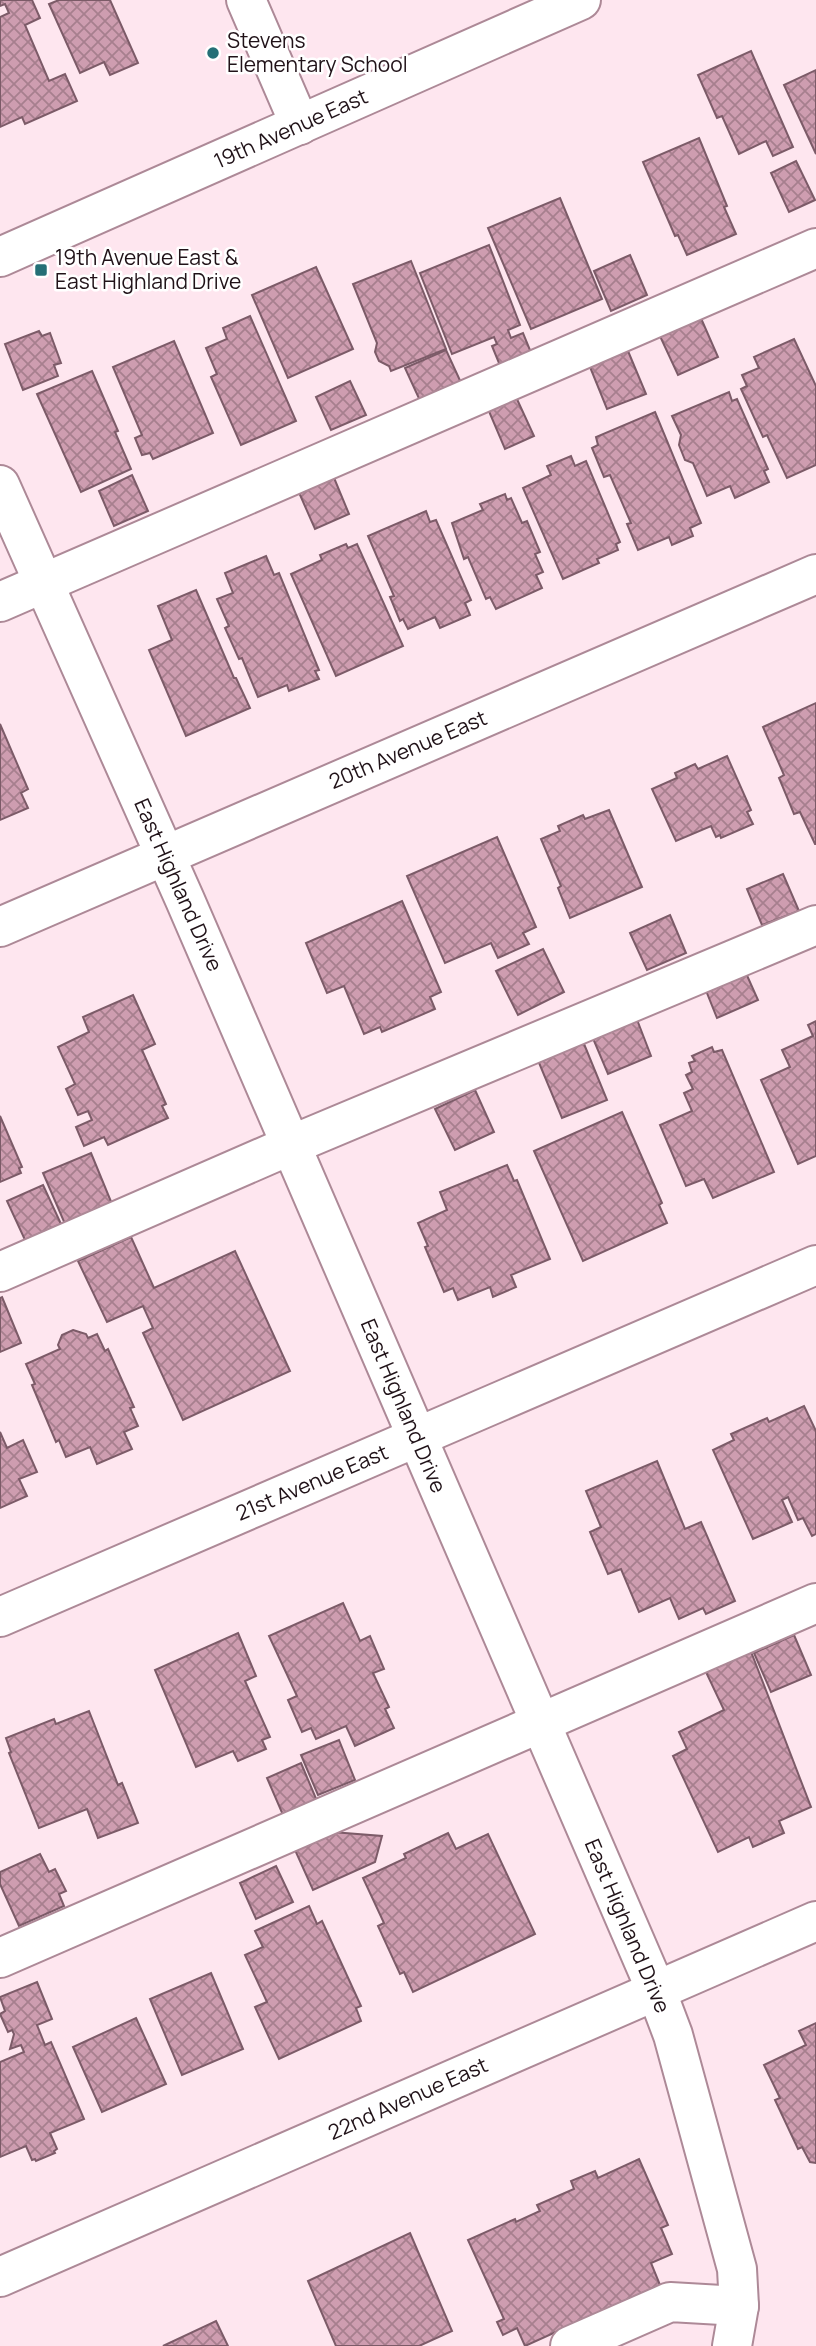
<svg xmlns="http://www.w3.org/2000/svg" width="816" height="2346" font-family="Manrope,sans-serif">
<defs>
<pattern id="building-cross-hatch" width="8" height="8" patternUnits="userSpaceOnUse" patternTransform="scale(1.75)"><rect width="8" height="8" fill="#ce9db0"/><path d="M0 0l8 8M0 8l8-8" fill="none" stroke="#a77f8e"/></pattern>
</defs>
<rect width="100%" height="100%" fill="#fee6ef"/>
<g fill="url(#building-cross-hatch)" stroke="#7c5b68" stroke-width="2">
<polygon points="0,0 32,0 40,18 25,25 49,81 65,74 77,101 25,124 22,117 0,127 0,17 9,13 5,4 0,6"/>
<polygon points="59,0 110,0 138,63 110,75 104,62 80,73 49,4"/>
<polygon points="751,51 793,147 773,156 766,141 739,154 722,116 717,118 698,75"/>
<polygon points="816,70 816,154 784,85"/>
<polygon points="699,138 727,206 724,207 736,234 687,255 678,235 675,236 643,162"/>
<polygon points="796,161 815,200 789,212 771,173"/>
<polygon points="560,198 602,299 531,329 488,228"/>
<polygon points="489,245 520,325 508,330 511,338 523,333 532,355 501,368 492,346 497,344 494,337 452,354 420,273"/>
<polygon points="630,255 647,295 611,311 594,271"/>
<polygon points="411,261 446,349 391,371 389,366 379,361 375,352 377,343 353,284"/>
<polygon points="316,267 353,349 288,378 252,295"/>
<polygon points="250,316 296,421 241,445 211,377 217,374 206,348 227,339 223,328"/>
<polygon points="700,316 718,357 678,375 659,334"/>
<polygon points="39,331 42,336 50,333 61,363 54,365 58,376 23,390 5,344"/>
<polygon points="794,339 816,386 816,465 787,478 767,435 763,437 741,389 747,386 742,375 759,368 754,357"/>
<polygon points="174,341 213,433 153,459 150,453 142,455 135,438 142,435 113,367"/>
<polygon points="446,350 463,387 422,405 405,368"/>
<polygon points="628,351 646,394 607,409 590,367"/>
<polygon points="92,371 118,431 115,432 131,469 81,492 37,394"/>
<polygon points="350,381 366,415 331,430 316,397"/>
<polygon points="729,392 732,401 737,399 768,469 764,471 769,482 735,498 730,486 707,496 693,463 685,460 679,445 681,435 672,416"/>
<polygon points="516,397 534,436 505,449 488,409"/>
<polygon points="655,412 701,523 690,528 693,536 672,545 669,537 638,550 627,524 631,523 610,475 604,477 592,448 598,445 596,437"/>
<polygon points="571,456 575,466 586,461 620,542 616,544 618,550 597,559 599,563 563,579 523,488 551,475 547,466"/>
<polygon points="332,473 349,514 315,529 297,488"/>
<polygon points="132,475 148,511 114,526 99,491"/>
<polygon points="505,494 507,500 511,498 522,523 527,521 540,552 535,554 543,572 536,575 542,588 496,609 490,597 486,599 468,557 464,559 452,523 483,510 480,504"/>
<polygon points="426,511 430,522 436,520 471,600 465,603 470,615 440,628 435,617 408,629 403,619 400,621 390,597 394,596 368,536"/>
<polygon points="346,544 348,548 357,544 403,646 336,676 291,574 322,560 320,555"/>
<polygon points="266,556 274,575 279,573 319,670 315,671 319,679 289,691 287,685 258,697 242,658 239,659 225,628 229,626 217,599 233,593 225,573"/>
<polygon points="196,590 234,678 236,678 250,708 186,736 149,650 172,640 158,606"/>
<polygon points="816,703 816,844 815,844 800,812 794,814 779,778 784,775 763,727"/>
<polygon points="0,724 28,789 21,793 28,808 0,820"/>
<polygon points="727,756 751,810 747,812 753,824 721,838 720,835 716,837 711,826 676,841 652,789 677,778 675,773 695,764 698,769"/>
<polygon points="609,810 642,887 570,918 558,888 561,886 541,839 560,831 558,826 583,815 585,819"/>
<polygon points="497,837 536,927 523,933 529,944 498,958 491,943 445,963 407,876"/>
<polygon points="783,874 799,911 762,925 747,889"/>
<polygon points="402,901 441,992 430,997 435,1009 382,1032 380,1027 364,1034 344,986 327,993 306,943"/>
<polygon points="670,915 686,953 647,970 630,933"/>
<polygon points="543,949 564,992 518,1015 496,971"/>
<polygon points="745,971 758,1000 717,1018 705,988"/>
<polygon points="133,995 155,1044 142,1050 166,1104 162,1106 168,1118 108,1145 104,1137 84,1146 76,1127 92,1120 88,1111 78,1115 66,1089 75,1084 58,1047 89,1032 83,1017"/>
<polygon points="636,1017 651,1056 608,1074 592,1036"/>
<polygon points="816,1021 816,1156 798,1164 761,1080 790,1067 782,1050 813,1036 808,1025"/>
<polygon points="582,1039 607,1100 562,1118 537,1058"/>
<polygon points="712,1047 714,1052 722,1050 774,1172 713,1198 704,1179 686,1186 660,1125 692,1111 684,1093 693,1089 686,1075 692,1072 689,1063 695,1061 692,1056"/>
<polygon points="475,1090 494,1132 455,1150 435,1109"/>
<polygon points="622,1112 662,1203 659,1205 667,1223 583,1261 534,1151"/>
<polygon points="0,1116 22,1167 19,1168 21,1173 0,1182"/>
<polygon points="91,1153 112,1204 65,1224 43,1173"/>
<polygon points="507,1165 514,1181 517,1180 550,1259 511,1275 516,1287 493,1297 490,1287 458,1300 453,1288 444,1292 425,1247 428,1246 418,1223 447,1210 440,1192"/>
<polygon points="43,1185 61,1224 25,1240 7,1201"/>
<polygon points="131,1237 154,1288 235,1251 290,1371 183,1420 143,1333 153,1328 143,1306 107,1322 78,1261"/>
<polygon points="2,1297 21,1343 0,1352 0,1298"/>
<polygon points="73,1330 86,1334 88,1338 97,1334 105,1351 108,1349 134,1407 130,1408 138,1426 124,1432 132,1449 97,1464 90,1447 66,1457 59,1440 56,1442 32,1385 35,1384 26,1364 60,1349 58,1345 62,1335"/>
<polygon points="804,1406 816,1431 816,1534 812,1536 803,1518 798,1520 788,1497 782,1500 792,1522 753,1539 713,1450 734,1440 731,1434 767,1418 769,1422"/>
<polygon points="0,1432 7,1448 23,1440 37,1472 19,1479 27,1496 0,1508"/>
<polygon points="657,1461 685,1529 701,1522 735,1601 706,1614 703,1608 679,1619 670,1598 639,1612 621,1569 608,1574 590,1532 601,1527 586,1491"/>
<polygon points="343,1603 360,1641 370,1636 384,1669 373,1673 389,1707 385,1709 394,1728 355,1746 346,1726 316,1739 311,1728 302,1732 288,1700 297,1696 269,1636"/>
<polygon points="238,1633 256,1676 245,1681 270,1737 262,1740 266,1749 238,1761 233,1751 196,1767 155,1670"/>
<polygon points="794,1635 811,1675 771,1692 754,1653"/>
<polygon points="750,1649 811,1807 779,1821 784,1833 753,1847 749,1837 718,1852 673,1756 687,1749 679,1732 724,1710 705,1670"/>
<polygon points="89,1711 118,1785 122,1783 138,1823 98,1838 87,1809 39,1828 9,1753 11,1752 6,1738 54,1719 56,1724"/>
<polygon points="339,1740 355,1780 318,1795 301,1755"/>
<polygon points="301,1763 317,1801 283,1815 267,1778"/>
<polygon points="332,1832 382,1836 375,1862 313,1890 295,1850"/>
<polygon points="448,1833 456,1849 488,1834 535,1934 413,1992 404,1972 400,1974 378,1926 384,1923 363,1878 406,1858 404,1854"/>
<polygon points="40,1854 49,1872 55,1869 66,1891 59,1894 64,1906 19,1926 0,1884 0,1872"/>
<polygon points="276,1866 293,1902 256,1919 240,1883"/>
<polygon points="309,1906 317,1924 322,1921 361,2006 356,2008 361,2021 279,2059 255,2007 267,2002 245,1955 263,1947 255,1931"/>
<polygon points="211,1973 243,2049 182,2075 150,1999"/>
<polygon points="37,1982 52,2019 37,2025 45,2045 51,2042 84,2119 50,2133 57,2149 54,2151 55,2153 36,2161 35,2159 32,2160 26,2146 0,2157 0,2062 24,2052 21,2045 10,2049 14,2034 12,2030 8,2032 0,2014 5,2011 0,1997"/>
<polygon points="136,2018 166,2084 102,2112 73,2047"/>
<polygon points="816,2023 816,2163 810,2162 802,2147 798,2149 775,2100 780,2098 764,2065 806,2045 799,2031"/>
<polygon points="639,2159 668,2225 661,2228 672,2254 651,2263 660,2285 525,2346 517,2328 503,2335 497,2322 504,2319 468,2240 515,2219 516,2222 540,2211 537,2205 574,2189 571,2181 595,2171 598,2178"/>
<polygon points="410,2233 452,2331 419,2346 336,2346 308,2281"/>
<polygon points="216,2321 228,2346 163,2346"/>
</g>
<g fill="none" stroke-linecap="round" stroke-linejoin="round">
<defs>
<g id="minor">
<polyline points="246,0 300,125"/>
<polyline points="0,257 581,0"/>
<polyline points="0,485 185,900 656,1990 673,2035 737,2269 739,2306 732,2346"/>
<polyline points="0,602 816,248"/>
<polyline points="0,927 816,574"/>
<polyline points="0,1272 291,1145 816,925"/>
<polyline points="0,1617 816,1265"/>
<polyline points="0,1958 816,1603"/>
<polyline points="0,2277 816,1921"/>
<polyline points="570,2346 670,2302 739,2306"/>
</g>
</defs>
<use href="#minor" stroke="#ad8997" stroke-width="42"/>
<use href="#minor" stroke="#fff" stroke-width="38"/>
</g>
<g fill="#256f76" stroke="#fff" stroke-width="2.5">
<circle cx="213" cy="53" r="7"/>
<rect x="34" y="263" width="14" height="14" rx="3.5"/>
</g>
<g text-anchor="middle" stroke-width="5" stroke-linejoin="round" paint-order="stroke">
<g font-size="21" fill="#201218" stroke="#fff" text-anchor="start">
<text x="227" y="48">Stevens<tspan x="227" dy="24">Elementary School</tspan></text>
<text x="55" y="265">19th Avenue East &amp;<tspan x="55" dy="24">East Highland Drive</tspan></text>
</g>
<g font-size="21" fill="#201218" stroke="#fff">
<text transform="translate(291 129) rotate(-24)" y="7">19th Avenue East</text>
<text transform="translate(408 750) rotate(-23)" y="7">20th Avenue East</text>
<text transform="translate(178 885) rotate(66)" y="7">East Highland Drive</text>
<text transform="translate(403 1406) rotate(67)" y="7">East Highland Drive</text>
<text transform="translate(312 1483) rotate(-23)" y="7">21st Avenue East</text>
<text transform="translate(627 1926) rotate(67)" y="7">East Highland Drive</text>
<text transform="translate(408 2099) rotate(-24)" y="7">22nd Avenue East</text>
</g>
</g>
</svg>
